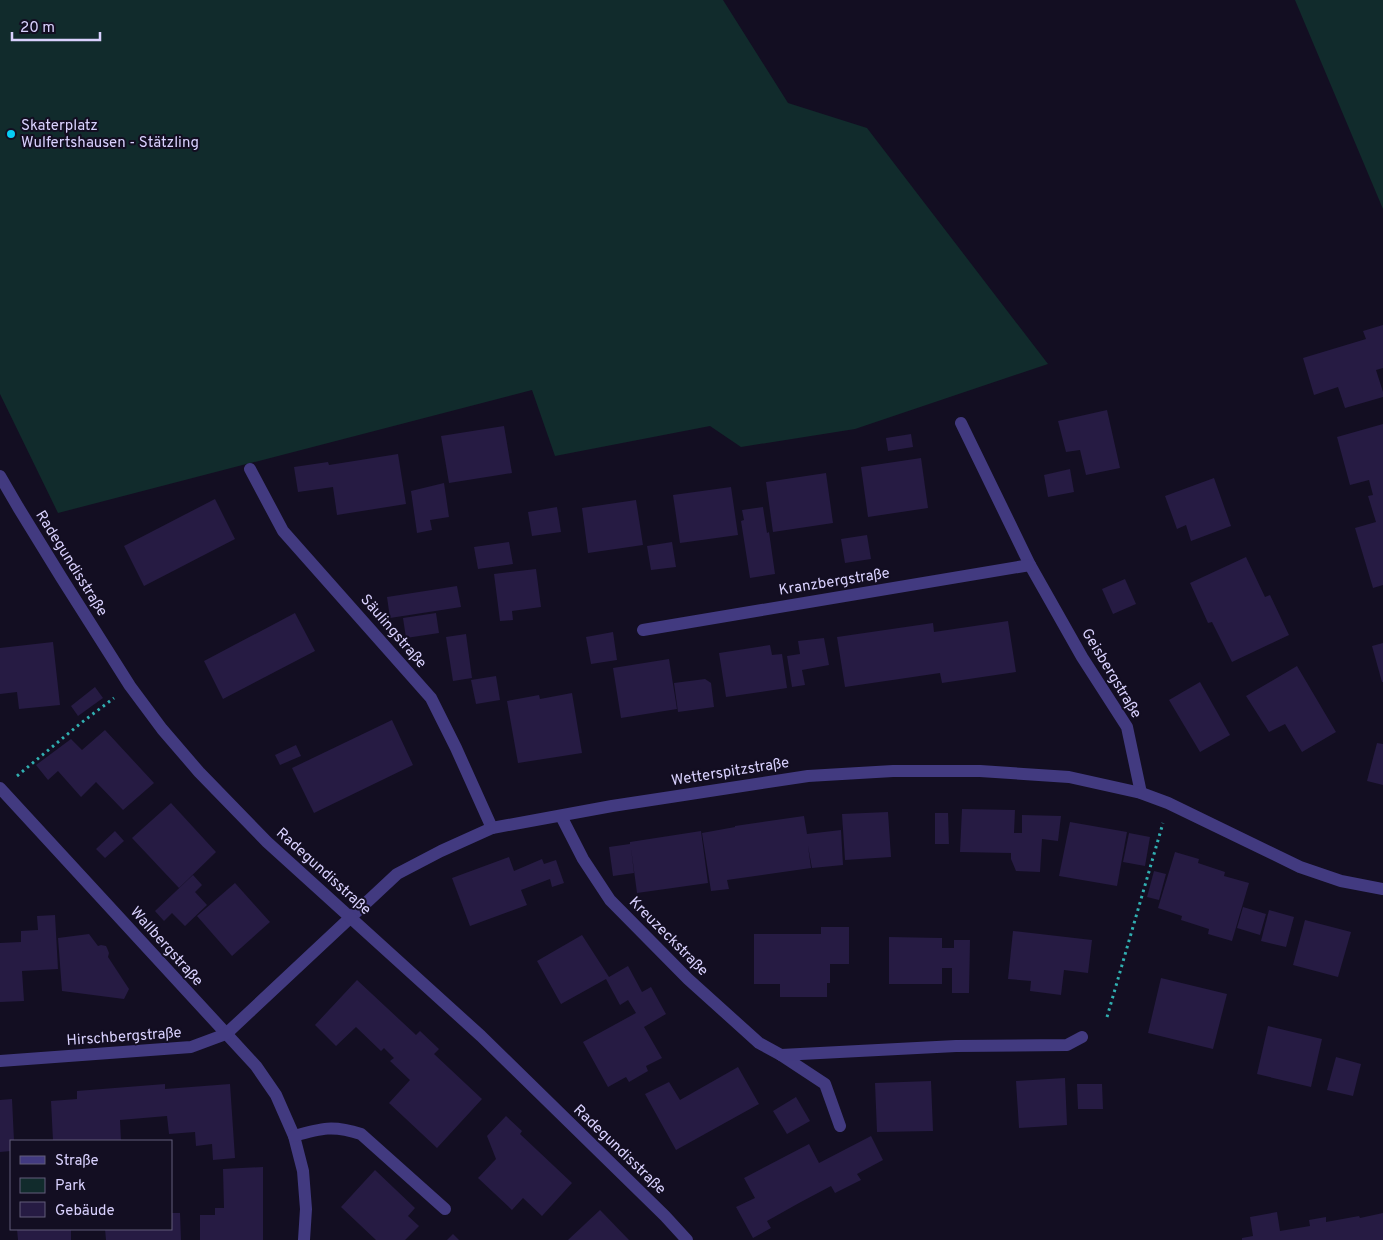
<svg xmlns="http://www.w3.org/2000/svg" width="1383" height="1240" font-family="Overpass,sans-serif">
<rect width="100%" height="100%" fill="#130e22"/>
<g fill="#112b2c">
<polygon points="0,0 723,0 788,103 867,128 1048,364 855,429 741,447 710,426 555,456 532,390 58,513 0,394"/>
<polygon points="1295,0 1383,0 1383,209"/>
</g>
<g fill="#261b43">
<polygon points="1383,325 1383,368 1376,370 1383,392 1383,397 1345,408 1338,387 1314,395 1303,358 1366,339 1363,331"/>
<polygon points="1107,410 1120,468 1086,475 1080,450 1066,452 1058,421"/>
<polygon points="1383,424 1383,585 1373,588 1355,528 1376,522 1368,496 1373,495 1369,480 1350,485 1337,437"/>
<polygon points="504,426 512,473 449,483 441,436"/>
<polygon points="911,434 913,447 888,451 886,438"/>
<polygon points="398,454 406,504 337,515 333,487 298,492 294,467 328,462 329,465"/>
<polygon points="921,458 928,508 868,517 861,467"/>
<polygon points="1070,469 1074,492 1048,497 1044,475"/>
<polygon points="826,473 833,523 773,532 766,482"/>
<polygon points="1214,478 1231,526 1191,541 1186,525 1177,529 1165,496"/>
<polygon points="444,483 449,517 430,520 432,530 417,533 411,491"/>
<polygon points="731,487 738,535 680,543 673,495"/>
<polygon points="215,499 235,539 144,586 124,546"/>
<polygon points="636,500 643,545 588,553 582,508"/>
<polygon points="557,507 561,532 532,536 528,512"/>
<polygon points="763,507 767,533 769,532 775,574 750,578 741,521 744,520 742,510"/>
<polygon points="867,535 871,559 845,563 841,539"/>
<polygon points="509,542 513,564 478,569 474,547"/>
<polygon points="672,542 676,567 651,570 647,546"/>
<polygon points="1246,557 1265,597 1270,595 1289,635 1232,662 1212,622 1208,623 1190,583"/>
<polygon points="536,569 541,607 512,611 513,620 500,621 494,574"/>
<polygon points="1125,579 1136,604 1113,614 1102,589"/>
<polygon points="457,586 461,607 390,618 387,597"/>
<polygon points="295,613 315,651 223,699 204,661"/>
<polygon points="436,613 439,633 406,638 403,618"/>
<polygon points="1008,621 1016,672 942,683 940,673 845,687 837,637 933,623 934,632"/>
<polygon points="613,632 617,660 591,664 586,637"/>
<polygon points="466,634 472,678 453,681 446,637"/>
<polygon points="824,638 829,665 802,670 805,685 792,687 787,656 800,654 798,641"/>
<polygon points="53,642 60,705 19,709 17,692 0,694 0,648"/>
<polygon points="1383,643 1383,682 1382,682 1372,646"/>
<polygon points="770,645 772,655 782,654 787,688 726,697 719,653"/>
<polygon points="669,659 677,709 621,718 613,668"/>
<polygon points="1297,666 1336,732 1302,752 1285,724 1269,732 1246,696"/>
<polygon points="496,676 500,700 476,704 471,680"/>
<polygon points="705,679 711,683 714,707 678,712 674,683"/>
<polygon points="1200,682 1230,735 1200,752 1169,700"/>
<polygon points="95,687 103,698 78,716 71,706"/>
<polygon points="572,693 582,753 518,763 507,701 539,695 540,699"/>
<polygon points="392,720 413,765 314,813 292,768"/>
<polygon points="105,730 154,783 123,810 96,782 81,797 58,771 48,780 36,765 71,739 82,750"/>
<polygon points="1377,743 1383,744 1383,785 1367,781"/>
<polygon points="296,745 301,756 280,765 275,755"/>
<polygon points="171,803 216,852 179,888 132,838"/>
<polygon points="962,809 1015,810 1014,833 1022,833 1022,815 1061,816 1058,841 1042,839 1040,872 1016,871 1011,859 1011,853 960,852"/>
<polygon points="888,812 891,857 845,860 842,814"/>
<polygon points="935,813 948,813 949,844 935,844"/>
<polygon points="804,816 807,834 841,830 843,865 812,868 808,846 811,868 727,880 729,889 711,891 702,833 735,827 735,826"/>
<polygon points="1070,822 1127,832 1117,886 1059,876"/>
<polygon points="115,831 124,841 105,858 96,849"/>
<polygon points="701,831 708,883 637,893 631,848 634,873 613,876 609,847 630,844 630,842"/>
<polygon points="1129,833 1150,837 1145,866 1123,862"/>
<polygon points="1175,852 1199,859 1198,863 1225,872 1224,876 1249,883 1232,941 1208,934 1209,929 1181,920 1182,916 1158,908"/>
<polygon points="509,857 514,871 542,859 544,864 556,860 564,883 552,887 550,879 521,890 527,905 470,926 452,878"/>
<polygon points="1154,871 1166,874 1159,900 1147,897"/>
<polygon points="193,875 202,885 195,892 207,905 185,926 172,913 164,921 155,911"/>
<polygon points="235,883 270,922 232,956 197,916"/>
<polygon points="1243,907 1266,914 1260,935 1237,928"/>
<polygon points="1269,910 1294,917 1286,947 1261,941"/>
<polygon points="55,915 58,969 22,971 24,1001 0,1002 0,943 21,942 21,931 38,930 37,916"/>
<polygon points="1305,920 1351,932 1338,977 1293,965"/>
<polygon points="821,927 849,927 849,964 830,964 830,983 827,983 827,997 780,997 780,984 754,984 754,934 821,934"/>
<polygon points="1013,931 1092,940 1088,973 1064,970 1061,995 1030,991 1031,981 1008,979"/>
<polygon points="89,934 98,946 101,945 106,946 107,948 109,953 108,957 129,989 124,999 62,991 58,938"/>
<polygon points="582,935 609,977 628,966 642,992 651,987 666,1014 644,1027 662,1058 646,1066 648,1071 629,1082 626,1077 608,1087 583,1042 636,1013 628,1000 620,1005 606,979 561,1004 537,961"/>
<polygon points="889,937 942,938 942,948 954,948 954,940 970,940 969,993 952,993 952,968 942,968 942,984 889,984"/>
<polygon points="1161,978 1227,994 1213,1049 1148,1033"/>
<polygon points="357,980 416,1035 420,1031 439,1049 434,1054 482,1099 437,1148 389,1103 410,1080 390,1061 394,1058 384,1048 381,1051 356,1027 336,1046 315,1025"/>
<polygon points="1268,1026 1322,1039 1311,1087 1257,1074"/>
<polygon points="1336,1057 1361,1064 1353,1096 1327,1090"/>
<polygon points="738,1067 759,1104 676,1150 645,1094 669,1082 680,1100"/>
<polygon points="1065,1078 1067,1125 1019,1128 1016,1081"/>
<polygon points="931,1081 933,1131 877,1132 875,1083"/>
<polygon points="165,1084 165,1089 230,1084 235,1158 213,1160 212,1144 196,1146 195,1132 169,1134 167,1116 120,1120 121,1141 53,1141 51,1101 77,1099 77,1091"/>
<polygon points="1077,1084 1102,1084 1103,1109 1078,1109"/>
<polygon points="796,1097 810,1121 787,1134 773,1111"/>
<polygon points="12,1099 14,1141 11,1141 11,1151 0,1152 0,1100"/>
<polygon points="506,1116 522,1131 520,1134 572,1183 542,1216 523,1198 512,1210 478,1178 496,1159 487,1136"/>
<polygon points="871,1136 883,1160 857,1174 861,1180 835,1193 831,1186 799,1203 767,1221 771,1228 753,1238 736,1207 755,1198 744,1178 809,1144 819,1163"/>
<polygon points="263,1167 263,1240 200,1240 200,1215 215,1215 215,1208 224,1208 223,1169"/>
<polygon points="375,1170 415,1208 408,1216 419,1226 405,1240 376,1240 341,1207"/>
<polygon points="600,1210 629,1240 568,1240"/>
<polygon points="1277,1212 1280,1231 1310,1226 1309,1220 1326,1217 1326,1222 1359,1216 1360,1218 1383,1213 1383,1240 1242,1240 1242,1238 1253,1236 1250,1217"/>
<polygon points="171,1213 180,1213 181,1240 106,1240 105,1229 171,1229"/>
<polygon points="17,1229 71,1229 71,1240 18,1240"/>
<polygon points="453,1234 459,1240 447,1240"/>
</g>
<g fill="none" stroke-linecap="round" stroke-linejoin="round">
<g stroke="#31b0b2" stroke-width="3" stroke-dasharray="2.5 4" stroke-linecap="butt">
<polyline points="17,776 81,723 114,698"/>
<polyline points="1107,1017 1163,823"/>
</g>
<g stroke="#423a80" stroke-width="12">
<polyline points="961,423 1030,565 1082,657 1127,727 1141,793"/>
<polyline points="250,469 283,531 431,698 456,748 492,828"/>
<polyline points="643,630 1030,565"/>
<polyline points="0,788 256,1066 276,1095 294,1136 303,1171 306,1209 304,1240"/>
<polyline points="561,816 583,859 610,900 688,979 759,1043 781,1055 825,1084 840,1126"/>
<polyline points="781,1055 956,1046 1067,1045 1082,1037"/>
<polyline points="0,1061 191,1047 226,1034 351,917 397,874 441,851 492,828 612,806 808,776 893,771 980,771 1069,777 1141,793 1168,803 1300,867 1341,881 1383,889"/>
<path d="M294,1136C322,1128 333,1125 361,1134L445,1209"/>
</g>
<polyline stroke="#423a80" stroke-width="12" points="0,476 18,507 61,577 130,686 162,729 199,772 267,842 481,1036 665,1216 687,1240"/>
</g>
<circle fill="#06cdf5" stroke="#130e22" stroke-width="2" cx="11" cy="134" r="5"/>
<g text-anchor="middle" stroke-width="4" stroke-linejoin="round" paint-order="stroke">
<g font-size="15" fill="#d9d1fe" stroke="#130e22" text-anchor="start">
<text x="21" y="130">Skaterplatz<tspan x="21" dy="17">Wulfertshausen - Stätzling</tspan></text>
</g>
<g font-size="15" fill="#d9d1fe" stroke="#130e22">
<text transform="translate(72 563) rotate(58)" y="5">Radegundisstraße</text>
<text transform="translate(834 581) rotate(-9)" y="5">Kranzbergstraße</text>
<text transform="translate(394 631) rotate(49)" y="5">Säulingstraße</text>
<text transform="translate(1112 673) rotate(59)" y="5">Geisbergstraße</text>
<text transform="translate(730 771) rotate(-9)" y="5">Wetterspitzstraße</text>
<text transform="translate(324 871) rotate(42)" y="5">Radegundisstraße</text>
<text transform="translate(669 936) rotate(45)" y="5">Kreuzeckstraße</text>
<text transform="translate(167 946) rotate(48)" y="5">Wallbergstraße</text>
<text transform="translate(124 1036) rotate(-4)" y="5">Hirschbergstraße</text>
<text transform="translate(620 1149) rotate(44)" y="5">Radegundisstraße</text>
</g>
</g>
<rect x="10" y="1140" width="162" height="90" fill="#130e22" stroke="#625c7a"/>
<rect x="20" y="1156" width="25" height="8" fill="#423a80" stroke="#625c7a"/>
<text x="55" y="1165" font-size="15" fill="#d9d1fe">Straße</text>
<rect x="20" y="1178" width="25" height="15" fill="#112b2c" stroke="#625c7a"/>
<text x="55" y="1190" font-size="15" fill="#d9d1fe">Park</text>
<rect x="20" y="1202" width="25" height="15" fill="#261b43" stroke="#625c7a"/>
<text x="55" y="1215" font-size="15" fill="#d9d1fe">Gebäude</text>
<path d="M12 32v8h88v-8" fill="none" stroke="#d9d1fe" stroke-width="2.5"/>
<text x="20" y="32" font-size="15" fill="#d9d1fe" stroke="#130e22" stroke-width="4" paint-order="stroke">20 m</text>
</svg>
